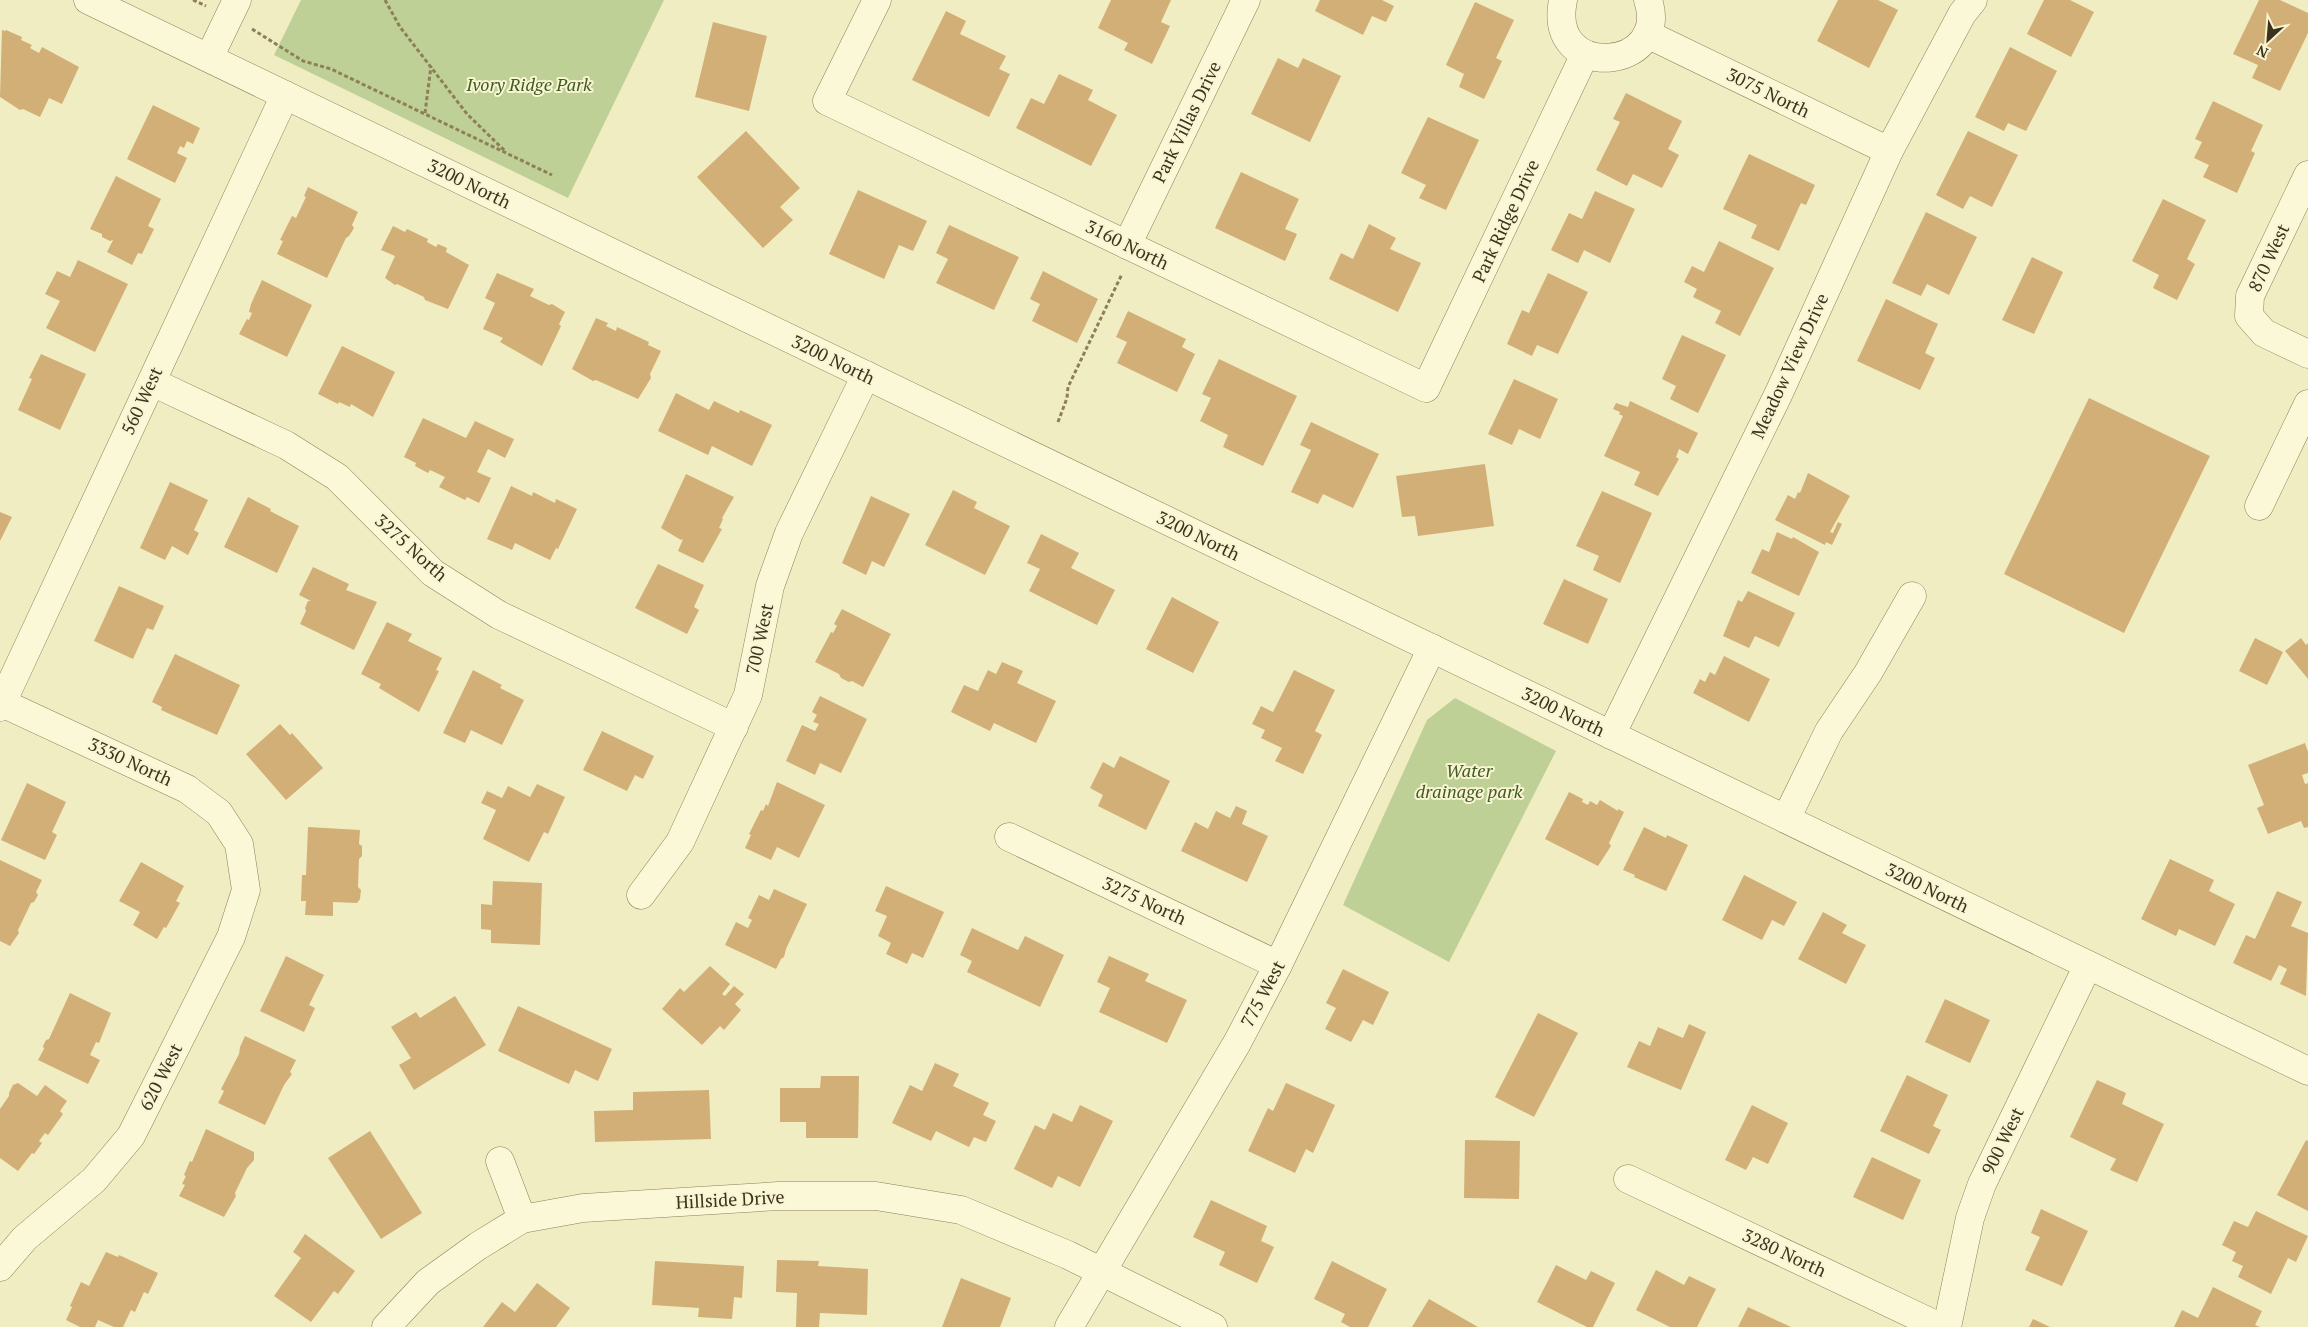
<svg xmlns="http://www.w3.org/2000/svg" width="2308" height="1327" font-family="'PT Serif',serif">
<rect width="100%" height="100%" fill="#f1edc3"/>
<g fill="#bed096">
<polygon points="301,0 664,0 568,198 274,55"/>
<polygon points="1455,698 1556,751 1449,962 1343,905 1427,720"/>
</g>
<g fill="#d2af76">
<polygon points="1111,0 1171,0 1161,22 1170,26 1152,64 1124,50 1128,43 1098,28"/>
<polygon points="1320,0 1382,0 1394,6 1386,22 1372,16 1363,35 1315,11"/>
<polygon points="1838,0 1878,0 1898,10 1869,68 1817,41"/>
<polygon points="2044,0 2070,0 2094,12 2071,57 2027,34"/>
<polygon points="2259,0 2280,0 2308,13 2308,33 2280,91 2252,78 2258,65 2233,54"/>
<polygon points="1475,2 1514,20 1496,58 1502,61 1484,99 1459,87 1464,74 1446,65"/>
<polygon points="946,11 966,21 960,34 1006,56 999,69 1010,74 989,117 912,80"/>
<polygon points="713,22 767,36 749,111 695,97"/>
<polygon points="2,30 5,31 6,30 22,37 21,40 32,45 30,48 39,53 42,47 79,67 62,104 49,98 40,117 23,109 20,110 0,97"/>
<polygon points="2010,47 2057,71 2026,131 2008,123 2004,131 1975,117"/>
<polygon points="1278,58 1298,68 1303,58 1341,76 1310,142 1251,114"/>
<polygon points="1059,74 1093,90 1088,100 1117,115 1091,166 1016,128 1031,98 1044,104"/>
<polygon points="1626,93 1682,121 1668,149 1679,155 1662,188 1633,174 1627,186 1596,170 1620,122 1613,119"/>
<polygon points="2213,101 2263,125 2251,151 2255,153 2237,193 2203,177 2209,165 2194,158 2202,142 2195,139"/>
<polygon points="153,105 200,128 193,144 187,141 184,148 180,146 177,153 187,158 175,183 127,159"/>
<polygon points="1428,117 1479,140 1446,210 1419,198 1426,185 1401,173"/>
<polygon points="746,131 800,188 780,207 793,220 763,248 697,177"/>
<polygon points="1968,131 2018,155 1992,207 1970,196 1963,209 1936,195"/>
<polygon points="1749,154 1815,185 1806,205 1801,203 1779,251 1751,238 1757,225 1723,209"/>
<polygon points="1241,172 1299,199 1285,229 1297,234 1285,261 1215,228"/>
<polygon points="116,176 161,199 148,226 154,229 142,254 138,253 132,265 107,252 113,240 110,241 102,237 102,234 90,229"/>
<polygon points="308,187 358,212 352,225 354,228 349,236 346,238 327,278 277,254 283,241 280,240 292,216 296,218 306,197 304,196"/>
<polygon points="858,190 927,221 913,251 899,245 884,279 829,254"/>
<polygon points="1595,191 1635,209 1610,263 1584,250 1578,263 1551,250 1569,213 1582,219"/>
<polygon points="2163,199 2206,220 2187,259 2195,264 2177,300 2153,288 2159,275 2132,261"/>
<polygon points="1926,212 1977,237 1949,295 1927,284 1921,296 1892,283"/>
<polygon points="1369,224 1396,238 1390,249 1421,263 1398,312 1329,279 1341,253 1353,259"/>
<polygon points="949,225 1019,257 994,310 936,283 948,259 936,253"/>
<polygon points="393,226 405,232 407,229 428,239 427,242 436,247 438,244 447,248 446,252 469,265 448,309 425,300 424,297 397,284 395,285 385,278 395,256 381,250"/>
<polygon points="1719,241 1774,268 1740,336 1715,323 1721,311 1693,297 1697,289 1684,282 1692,266 1704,272"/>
<polygon points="2032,257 2063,272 2034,334 2002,320"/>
<polygon points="78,260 128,284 95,352 46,328 60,301 45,294 57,271 70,277"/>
<polygon points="1043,271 1098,299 1077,343 1032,321 1040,304 1030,299"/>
<polygon points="497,273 534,289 530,296 549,305 552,304 565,312 559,324 561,326 542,366 500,342 503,338 483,329 495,303 485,298"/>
<polygon points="1548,273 1588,292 1558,354 1537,345 1532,356 1507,344 1522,310 1529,313"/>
<polygon points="262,280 312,305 287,357 239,334 247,319 249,320 252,313 249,312 251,304"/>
<polygon points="1886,299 1938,324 1925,353 1935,358 1920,390 1857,361"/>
<polygon points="1128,311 1186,339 1182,347 1195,354 1177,392 1117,363 1127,342 1116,337"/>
<polygon points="596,318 608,323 606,326 616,331 617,327 649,342 648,345 661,351 650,374 651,378 638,399 596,380 593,381 572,369"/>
<polygon points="1682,335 1726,355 1698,413 1670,399 1676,386 1662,379"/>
<polygon points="342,346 395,372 373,417 351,404 350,407 339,402 338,404 318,394"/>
<polygon points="41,354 86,374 60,430 18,410 32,379 29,378"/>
<polygon points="1219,359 1297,396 1263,466 1223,447 1228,435 1200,421 1211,398 1202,394"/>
<polygon points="1514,379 1558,399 1540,439 1519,429 1512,445 1488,434"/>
<polygon points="676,393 709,410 714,401 739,413 740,410 772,425 752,466 712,446 708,455 658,431"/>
<polygon points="2089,398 2210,456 2124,633 2004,574"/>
<polygon points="1630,401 1698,433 1688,454 1679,449 1676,457 1679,459 1658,496 1634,485 1640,472 1604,456 1623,416 1619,414 1620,412 1613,409 1616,403 1628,407"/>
<polygon points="423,418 466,438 475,421 514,439 505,458 488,449 477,472 491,478 479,503 467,497 465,500 439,487 445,477 430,470 428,473 415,466 416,463 404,457"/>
<polygon points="1311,422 1379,454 1353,508 1323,494 1318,504 1291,492 1311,450 1300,445"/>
<polygon points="1485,464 1494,526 1418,536 1415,516 1402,517 1396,476"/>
<polygon points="1808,473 1850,496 1830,532 1833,533 1838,522 1842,524 1832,545 1826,542 1825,545 1775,520 1788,495 1795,499 1798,492 1800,493"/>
<polygon points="686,474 734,497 722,518 723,519 719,528 722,529 703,563 678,551 683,539 681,540 661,528"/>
<polygon points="170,482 208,500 194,530 199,533 188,555 172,546 165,560 140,548"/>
<polygon points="511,486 532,496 533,492 555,503 556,499 577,509 558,549 556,548 550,560 515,543 512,550 487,539"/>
<polygon points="953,490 977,502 974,508 1010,526 985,575 925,545"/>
<polygon points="1602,491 1652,513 1620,583 1593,570 1599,556 1576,546"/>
<polygon points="871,496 910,514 884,567 872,561 866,575 842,563"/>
<polygon points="248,497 271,509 270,511 299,526 277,573 224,547"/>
<polygon points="0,512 12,517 0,541"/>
<polygon points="1777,532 1792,539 1793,537 1819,552 1799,596 1751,573 1762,549 1769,552"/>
<polygon points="1041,534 1079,553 1071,568 1115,590 1097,625 1029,591 1040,569 1027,563"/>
<polygon points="658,564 704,585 694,607 699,610 687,634 635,608"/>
<polygon points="313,567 349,584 346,590 377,602 354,650 300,624 306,611 305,608 308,601 311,601 299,595"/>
<polygon points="1564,579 1608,599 1588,644 1543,624"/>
<polygon points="119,586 164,606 153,630 147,628 133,659 94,641"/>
<polygon points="1748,591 1795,613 1779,647 1755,636 1749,648 1723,636 1738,600 1742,602"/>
<polygon points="1172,597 1219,622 1193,673 1146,649"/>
<polygon points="842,609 891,634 863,687 852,681 849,682 841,678 839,674 815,662 831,632 833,633 837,626 834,624"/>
<polygon points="387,622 412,634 408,641 442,658 436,670 439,671 419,712 379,688 381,684 361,674"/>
<polygon points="2255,638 2283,652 2267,685 2239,671"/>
<polygon points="2301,638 2306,645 2308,643 2308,679 2285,651"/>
<polygon points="175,654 240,685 217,735 161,710 162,707 152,702"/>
<polygon points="1724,656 1770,679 1749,722 1693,693 1700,679 1705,682 1710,672 1715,675"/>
<polygon points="1002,662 1023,671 1017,683 1056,701 1036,743 994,723 990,731 951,712 964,685 978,691 988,670 996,674"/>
<polygon points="473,670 502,685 500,688 524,700 502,745 471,730 465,743 443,733"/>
<polygon points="1294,670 1335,690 1315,731 1322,735 1303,774 1275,761 1282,748 1261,738 1265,730 1252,724 1261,706 1273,712"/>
<polygon points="820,696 867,719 841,773 820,763 815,775 786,761 802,725 815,731 819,724 813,722 817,715 812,712"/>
<polygon points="280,724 290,735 292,733 323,768 286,800 246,754"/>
<polygon points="602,731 654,756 643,779 635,775 627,791 583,770"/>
<polygon points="2305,743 2308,752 2308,773 2302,775 2305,784 2308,783 2308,827 2304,828 2301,821 2268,834 2257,808 2264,805 2248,765"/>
<polygon points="1120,756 1170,781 1146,830 1098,806 1103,795 1090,788 1103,762 1114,768"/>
<polygon points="777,782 825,805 799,858 777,847 771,860 745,848 751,835 749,834 761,810 763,811 766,804 768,806"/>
<polygon points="27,783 66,802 52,832 57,835 45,860 1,840"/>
<polygon points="537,784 565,797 548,834 544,832 529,862 483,839 496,810 481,803 487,791 502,798 508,786 530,797"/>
<polygon points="1569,792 1583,799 1582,802 1588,805 1590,801 1597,805 1600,800 1618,811 1618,809 1624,812 1609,843 1611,846 1598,866 1545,839"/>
<polygon points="1236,806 1247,811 1242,824 1268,836 1247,882 1181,851 1195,822 1208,829 1216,811 1230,818"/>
<polygon points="308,827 360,830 359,844 362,846 362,856 359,859 358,887 361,890 360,899 357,903 333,902 333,916 305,915 306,901 301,901 302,875 306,875"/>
<polygon points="1644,827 1666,838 1667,835 1688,845 1666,891 1634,877 1635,875 1623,870"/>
<polygon points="2170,859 2214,880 2209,891 2235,904 2215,946 2179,929 2176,936 2141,919"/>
<polygon points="0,860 42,880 36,892 38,895 34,902 31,903 18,930 19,933 10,946 0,941"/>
<polygon points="141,862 184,886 176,901 180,903 166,928 164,927 157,939 133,925 140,912 119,901"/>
<polygon points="1744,875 1797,902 1784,926 1772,920 1762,940 1722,920"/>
<polygon points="493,881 542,883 540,945 491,943 491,930 481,929 481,904 492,905"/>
<polygon points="886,886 944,912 923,958 912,953 907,964 886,954 891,943 878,936 887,916 875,911"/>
<polygon points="774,889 807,904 786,949 784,957 781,959 776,969 725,945 736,922 748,928 752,920 748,918 759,895 769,900"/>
<polygon points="2277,891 2302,902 2291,926 2308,933 2306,996 2280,984 2287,969 2279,965 2271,981 2233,963 2246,935 2255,939"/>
<polygon points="1823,912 1847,925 1842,933 1866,945 1846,984 1798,959"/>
<polygon points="972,928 1018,950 1025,936 1064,955 1040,1007 967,972 972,961 960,955"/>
<polygon points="286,956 324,975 309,1005 315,1008 304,1032 260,1011"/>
<polygon points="1109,956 1149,974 1145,981 1187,1000 1167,1043 1099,1012 1110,988 1097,982"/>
<polygon points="710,966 730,984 722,994 725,996 734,986 744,994 735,1004 741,1010 724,1030 720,1026 702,1045 662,1009 680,988 684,992"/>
<polygon points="1343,969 1389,992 1373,1025 1363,1020 1351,1042 1325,1029 1336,1008 1326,1003"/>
<polygon points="70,993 111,1013 99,1043 96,1042 90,1055 100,1060 88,1084 38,1060 44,1049 43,1046 46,1040 49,1039"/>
<polygon points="455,996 486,1045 414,1090 399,1065 411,1058 391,1027 416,1012 420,1018"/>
<polygon points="1945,999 1990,1020 1970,1063 1925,1042"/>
<polygon points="518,1006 612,1049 598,1081 575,1070 569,1084 498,1051"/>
<polygon points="1538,1013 1578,1033 1534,1117 1495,1097"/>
<polygon points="1689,1024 1706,1032 1681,1090 1627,1067 1639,1041 1650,1046 1658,1027 1683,1038"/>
<polygon points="245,1036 296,1060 290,1072 292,1074 284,1085 265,1125 218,1103 224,1091 221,1089 239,1054 240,1047"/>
<polygon points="935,1063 959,1074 953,1086 989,1103 983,1115 996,1121 986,1142 974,1137 969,1147 936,1131 931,1141 892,1123 910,1085 922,1091"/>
<polygon points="1907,1075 1948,1095 1933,1126 1941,1130 1929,1154 1880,1131"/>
<polygon points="821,1076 859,1076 858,1138 806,1138 806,1122 780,1122 780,1088 820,1088"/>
<polygon points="2097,1080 2126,1093 2122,1104 2164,1124 2137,1182 2110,1170 2116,1159 2070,1137"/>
<polygon points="18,1083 37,1096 45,1085 67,1101 60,1111 63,1114 48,1135 45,1133 39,1141 42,1143 34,1154 32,1153 18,1171 0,1158 0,1109 9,1096 9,1093 13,1085"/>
<polygon points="1286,1083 1335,1105 1313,1153 1306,1149 1295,1173 1248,1151 1268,1108 1273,1111"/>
<polygon points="709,1090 711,1139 595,1142 594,1111 633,1110 633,1092"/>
<polygon points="1080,1105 1113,1121 1080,1187 1058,1176 1052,1188 1014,1169 1035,1125 1045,1130 1053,1113 1072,1122"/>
<polygon points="1752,1105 1788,1123 1768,1164 1753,1157 1746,1170 1725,1160"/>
<polygon points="206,1129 254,1152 254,1160 247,1168 235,1193 236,1196 224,1217 179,1196 185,1185 182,1184 186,1176 184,1175 190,1161 192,1162"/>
<polygon points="370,1131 422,1213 381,1239 328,1158"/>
<polygon points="1465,1140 1520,1141 1519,1199 1464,1198"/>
<polygon points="2306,1140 2308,1141 2308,1211 2277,1195"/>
<polygon points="1872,1157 1921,1180 1903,1220 1853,1197"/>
<polygon points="1211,1200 1267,1226 1261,1241 1274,1247 1257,1283 1219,1265 1225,1252 1193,1237"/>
<polygon points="2041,1209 2088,1231 2062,1286 2025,1270 2040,1237 2031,1233"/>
<polygon points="2256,1211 2308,1236 2296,1262 2288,1258 2271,1294 2238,1277 2243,1266 2232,1261 2236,1252 2222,1245 2234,1221 2248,1227"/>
<polygon points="305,1234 355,1271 338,1294 334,1291 311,1322 274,1296 301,1258 293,1252"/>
<polygon points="106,1252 118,1257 119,1255 158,1273 148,1294 144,1292 135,1312 131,1310 123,1327 114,1327 98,1320 95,1327 80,1327 66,1320 72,1307 70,1306 81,1282 89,1286"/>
<polygon points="777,1260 819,1261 818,1266 868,1269 867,1315 820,1313 819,1327 796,1327 797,1293 776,1292"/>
<polygon points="655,1261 744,1266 742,1298 734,1297 732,1319 698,1317 699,1308 652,1305"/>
<polygon points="1332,1261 1387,1289 1368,1327 1350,1327 1341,1322 1345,1314 1314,1299"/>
<polygon points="1556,1265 1586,1280 1591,1271 1615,1283 1593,1327 1587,1327 1537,1302"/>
<polygon points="1656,1270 1684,1285 1689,1276 1716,1289 1697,1327 1670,1327 1636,1310"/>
<polygon points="961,1278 1011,1298 1000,1327 942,1327"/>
<polygon points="537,1283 570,1308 556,1327 483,1327 502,1302 515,1312"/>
<polygon points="2213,1287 2262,1311 2255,1325 2260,1327 2174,1327 2182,1310 2198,1318"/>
<polygon points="1429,1299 1478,1327 1412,1327"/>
<polygon points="1748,1307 1791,1327 1738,1327"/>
<polygon points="2033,1319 2050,1327 2029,1327"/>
</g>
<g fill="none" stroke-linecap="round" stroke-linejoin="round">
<defs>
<g id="minor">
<polyline points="88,0 2308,1071"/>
<polyline points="877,0 827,101 1426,388 1585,54"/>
<path d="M1563,0C1546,83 1672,71 1648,0"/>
<polyline points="1647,34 1889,151"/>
<polyline points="209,58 237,0"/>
<polyline points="2308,175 2250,296 2249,316 2264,333 2308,354"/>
<polyline points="1127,245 1246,0"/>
<polyline points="152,382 286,445 337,477 433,573 499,615 734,727"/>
<polyline points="2259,506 2308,404"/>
<polyline points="0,707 285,95"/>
<polyline points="1611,735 1778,395 1889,151 1962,14 1973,0"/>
<polyline points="1786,819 1829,731 1868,673 1912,596"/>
<polyline points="1009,837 1278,965"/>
<polyline points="641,895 680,842 748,695 770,586 789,533 866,375"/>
<polyline points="500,1161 522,1219"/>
<polyline points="1628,1179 1940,1327"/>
<polyline points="0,1267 25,1238 94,1180 131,1136 231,937 246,890 239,844 219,813 187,789 2,703"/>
<polyline points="386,1327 428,1282 478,1246 522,1219 583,1208 779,1196 876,1196 961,1210 1068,1255 1213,1327"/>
<polyline points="1069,1327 1237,1043 1278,965 1432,648"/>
<polyline points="1947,1327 1970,1218 1982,1184 2088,965"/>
</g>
</defs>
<use href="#minor" stroke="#8d7f58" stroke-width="29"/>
<g stroke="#8d7f58" stroke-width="3" stroke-dasharray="4 2.5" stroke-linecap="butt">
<polyline points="193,0 206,6"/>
<polyline points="385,0 400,27 467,114 505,151"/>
<polyline points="252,29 303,61 331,69 552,175"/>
<polyline points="425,113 431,66"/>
<polyline points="1058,422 1067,398 1068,387 1122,274"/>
</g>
<use href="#minor" stroke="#fbf8d7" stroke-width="28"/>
</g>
<g text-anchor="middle" stroke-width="4" stroke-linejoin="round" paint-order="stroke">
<g font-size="18" font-style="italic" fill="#415a22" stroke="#f8f5d3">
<text x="529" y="91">Ivory Ridge Park</text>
<text x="1469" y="777">Water<tspan x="1469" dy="21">drainage park</tspan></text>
</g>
<g font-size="18" fill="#3c321d" stroke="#f8f5d3">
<text transform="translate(1768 93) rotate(26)" y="6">3075 North</text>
<text transform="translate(1187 122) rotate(-64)" y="6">Park Villas Drive</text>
<text transform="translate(469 184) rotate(26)" y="6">3200 North</text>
<text transform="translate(1506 221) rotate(-65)" y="6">Park Ridge Drive</text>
<text transform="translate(1127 245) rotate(26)" y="6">3160 North</text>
<text transform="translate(2269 258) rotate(-65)" y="6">870 West</text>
<text transform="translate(833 360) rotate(26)" y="6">3200 North</text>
<text transform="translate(1790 366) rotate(-65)" y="6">Meadow View Drive</text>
<text transform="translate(142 401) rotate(-65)" y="6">560 West</text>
<text transform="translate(1198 536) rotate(26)" y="6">3200 North</text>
<text transform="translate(411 548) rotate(42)" y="6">3275 North</text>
<text transform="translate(760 639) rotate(-78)" y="6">700 West</text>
<text transform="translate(1563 712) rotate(26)" y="6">3200 North</text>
<text transform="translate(130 762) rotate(25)" y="6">3330 North</text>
<text transform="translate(1927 888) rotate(26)" y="6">3200 North</text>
<text transform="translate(1144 901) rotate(25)" y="6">3275 North</text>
<text transform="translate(1263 994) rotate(-62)" y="6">775 West</text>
<text transform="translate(161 1077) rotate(-63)" y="6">620 West</text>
<text transform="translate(2003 1141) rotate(-64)" y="6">900 West</text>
<text transform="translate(730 1200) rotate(-3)" y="6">Hillside Drive</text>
<text transform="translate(1784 1253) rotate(25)" y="6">3280 North</text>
</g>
</g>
<g transform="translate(2268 40) rotate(206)" stroke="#f8f5d3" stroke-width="4" paint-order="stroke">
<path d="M0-4L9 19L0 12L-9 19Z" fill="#3c321d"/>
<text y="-8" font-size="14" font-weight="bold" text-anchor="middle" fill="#3c321d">N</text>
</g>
</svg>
